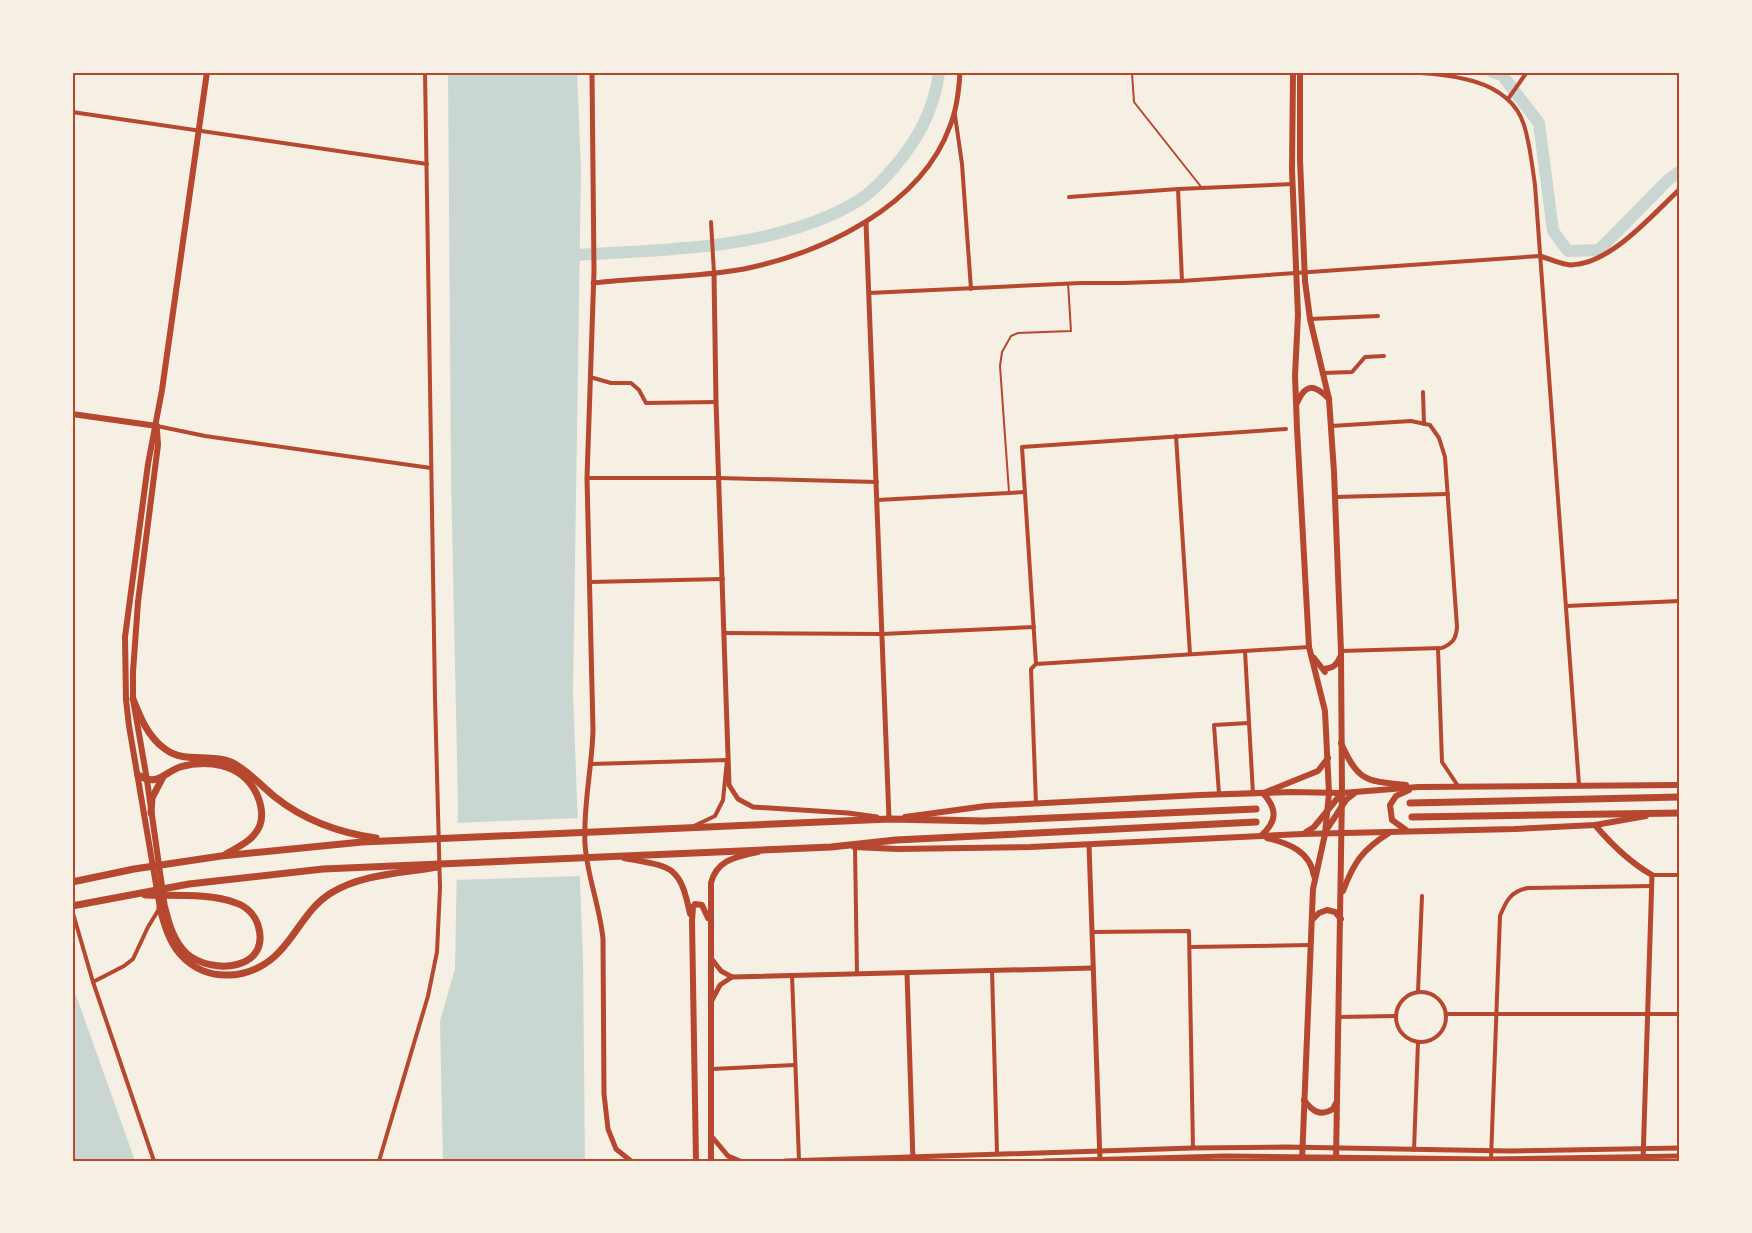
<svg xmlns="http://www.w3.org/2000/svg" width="1752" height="1233" font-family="'Fira Sans Condensed',sans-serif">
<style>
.water{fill:#c9d6d2}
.pier{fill:#f6efe4}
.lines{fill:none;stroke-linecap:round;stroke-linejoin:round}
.river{stroke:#c9d6d2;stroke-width:12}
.service{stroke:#b5482f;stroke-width:2}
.minor{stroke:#b5482f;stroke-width:4}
.tertiary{stroke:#b5482f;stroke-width:5}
.secondary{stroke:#b5482f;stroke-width:6}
.primary{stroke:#b5482f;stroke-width:6}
.trunk{stroke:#b5482f;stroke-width:7}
.neatline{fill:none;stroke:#b5482f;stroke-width:2}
</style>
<rect width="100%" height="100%" fill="#f6efe4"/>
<g class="water">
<polygon points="448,72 577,72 581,170 573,693 583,962 585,1161 443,1161 440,1021 455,969 458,806 451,475"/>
<polygon points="72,984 135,1161 72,1161"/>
</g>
<polygon class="pier" points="581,818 583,876 453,880 454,823"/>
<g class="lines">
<g class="river">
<polyline points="1492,72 1502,75 1539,123 1553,231 1568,251 1599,250 1668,180 1680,171"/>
<path d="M565,256C655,249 747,252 831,215C844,209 859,202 870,192C883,181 894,168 904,155C923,130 935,104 939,72"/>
</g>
<g class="service">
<polyline points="1132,73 1134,102 1202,188"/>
<polyline points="1009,492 1000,366 1002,352 1011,336 1018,333 1071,331 1068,283"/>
</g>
<g class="minor">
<path d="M1403,72C1445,74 1509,77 1524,125C1530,144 1532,165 1535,185L1579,785"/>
<polyline points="1508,99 1527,72"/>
<polyline points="72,112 427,164"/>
<polyline points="955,115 962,164 971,289"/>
<polyline points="1178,189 1182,281"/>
<polyline points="1069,197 1178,189 1293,184"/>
<polyline points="711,222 714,273"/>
<polyline points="869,293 1081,283 1123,283 1182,281 1540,256"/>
<polyline points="1310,319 1378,316"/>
<polyline points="1323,373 1352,372 1365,357 1384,356"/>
<polyline points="590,377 611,383 631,383 639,390 646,403 716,402"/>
<polyline points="1423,392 1424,424"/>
<polyline points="157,426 205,436 431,468"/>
<path d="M1331,426L1411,421L1430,425L1439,438L1445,457L1457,627C1456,639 1453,643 1442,648L1341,651"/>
<polyline points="1176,436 1190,654"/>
<polyline points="587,478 719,478 877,482"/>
<polyline points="1335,497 1448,494"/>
<polyline points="877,500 1025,492"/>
<polyline points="590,582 723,579"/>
<polyline points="1566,606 1680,601"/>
<polyline points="725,633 882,634 1034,627"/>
<polyline points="1438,648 1442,762 1458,786"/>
<polyline points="1245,651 1253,794"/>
<polyline points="1036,664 1022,447 1286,429"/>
<polyline points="591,764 727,760 723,800 715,816 694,826"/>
<polyline points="1219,794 1214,725 1249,723"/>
<polyline points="1036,804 1031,669 1036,664 1309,647"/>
<polyline points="855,847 857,974"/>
<polyline points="1652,875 1680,875"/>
<polyline points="72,910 93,982 154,1161"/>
<polyline points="1092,932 1189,931 1193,1148"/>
<polyline points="1190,947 1310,945"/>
<polyline points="992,970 997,1153"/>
<polyline points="792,975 799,1160"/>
<polyline points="93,982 124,966 133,959 148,927 159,909"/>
<polyline points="1418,992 1422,896"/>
<circle cx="1421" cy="1017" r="25"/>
<polyline points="1446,1014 1680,1014"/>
<polyline points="1339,1017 1396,1016"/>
<polyline points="712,1069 795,1065"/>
<polyline points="1414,1150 1418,1042"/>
<path d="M1491,1159L1500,916C1506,901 1511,891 1528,888L1652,886"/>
<polyline points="379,1161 428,996 437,952 440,888 435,698 425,72"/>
</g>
<g class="tertiary">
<path d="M592,72L594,271L587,478L593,730C592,769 583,804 585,844C587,876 600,907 603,939L604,1094L608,1129L616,1149L631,1161"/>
<polyline points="866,223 889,819"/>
<path d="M1540,256C1550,259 1562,265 1571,265C1611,264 1652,215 1680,189"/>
<polyline points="714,273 716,402 729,785 738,799 753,807 848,813 877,817"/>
<path d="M593,283C643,277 694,278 744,269C822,253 921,207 950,126C957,109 959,90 960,72"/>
<polyline points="1089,845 1100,1161"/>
<polyline points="711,958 721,971 732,977 1093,968"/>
<polyline points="907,973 913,1161"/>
<polyline points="711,1002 720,985 732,977"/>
<polyline points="713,1138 728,1156 740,1161"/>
<polyline points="785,1161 1193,1148 1286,1147 1510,1151 1680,1148"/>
<polyline points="1044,1161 1225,1156 1491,1159 1680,1156"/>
<polyline points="1643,1161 1652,875"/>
</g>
<g class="secondary">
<polyline points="1293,72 1292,170 1298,315 1295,376 1297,428 1309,647 1325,711 1329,793"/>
<polyline points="1300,72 1300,160 1305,281 1310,319 1329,399 1334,472 1341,651 1342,793"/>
<path d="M1297,403C1306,382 1315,385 1329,399"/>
<polyline points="72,414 157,426"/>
<polyline points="157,430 158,445 138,602 133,672 133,699 147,780 165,908"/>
<path d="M1314,658L1325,672L1324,669C1333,668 1337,665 1340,657"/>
<path d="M624,858C671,867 680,864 690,914"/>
<polyline points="160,908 129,726 126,700 125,637 148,464 162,390 207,72"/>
<polyline points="696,1161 692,921 693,907 695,904 702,905 708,918"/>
<path d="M711,1161V883C717,859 737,857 758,852"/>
</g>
<g class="primary">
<path d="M1341,743C1358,782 1366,781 1406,785"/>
<polyline points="1266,792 1318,771 1328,758"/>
<polyline points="905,817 986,806 1200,795 1291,792 1342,793 1418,787 1680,785"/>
<path d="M1595,825C1612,845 1629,862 1652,875"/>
<polyline points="1327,829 1346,800 1355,793"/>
<polyline points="1406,830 1392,820 1390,805 1396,796 1409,790"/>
<polyline points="1306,832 1314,827 1341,794"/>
<path d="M1261,836C1277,821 1278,810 1263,793"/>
<path d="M1267,838C1288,843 1310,851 1314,876"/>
<polyline points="854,847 897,849 1030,847 1302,834 1515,829 1595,825 1646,816"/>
<path d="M1343,891C1354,862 1362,850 1389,833"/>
<polyline points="1313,919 1319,913 1327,910 1335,912 1341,919"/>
<path d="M1304,1100C1312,1111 1320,1117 1333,1109L1336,1103"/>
<polyline points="1302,1161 1313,889 1325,834 1329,793"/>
<polyline points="1336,1161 1342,793"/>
</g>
<g class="trunk">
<path d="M133,699C140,717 148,737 165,749C185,764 209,753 231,762C248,770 260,785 275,797C304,820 340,833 376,838"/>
<path d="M138,775C158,787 163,773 180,767C207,759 239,764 254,789C260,799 264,813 260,825C254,840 240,846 226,854"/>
<polyline points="1410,803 1680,797"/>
<polyline points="151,813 152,798 163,777"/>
<polyline points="1412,817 1680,813"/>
<polyline points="72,882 134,869 221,856 362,842 890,819 984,821 1256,809"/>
<path d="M145,895C172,896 211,893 236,903C246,906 255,915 258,925C272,970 212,976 186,953C174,941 169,925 165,908"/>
<polyline points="72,906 189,884 323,869 831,847 896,840 1256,822"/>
<path d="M160,908C164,924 169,941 180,954C207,985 254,980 280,951C298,932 308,907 331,893C361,874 403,873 437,867"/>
</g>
</g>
<rect width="1752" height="1233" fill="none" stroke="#f6efe4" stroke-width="147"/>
<rect x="74" y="74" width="1604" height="1086" class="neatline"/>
</svg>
